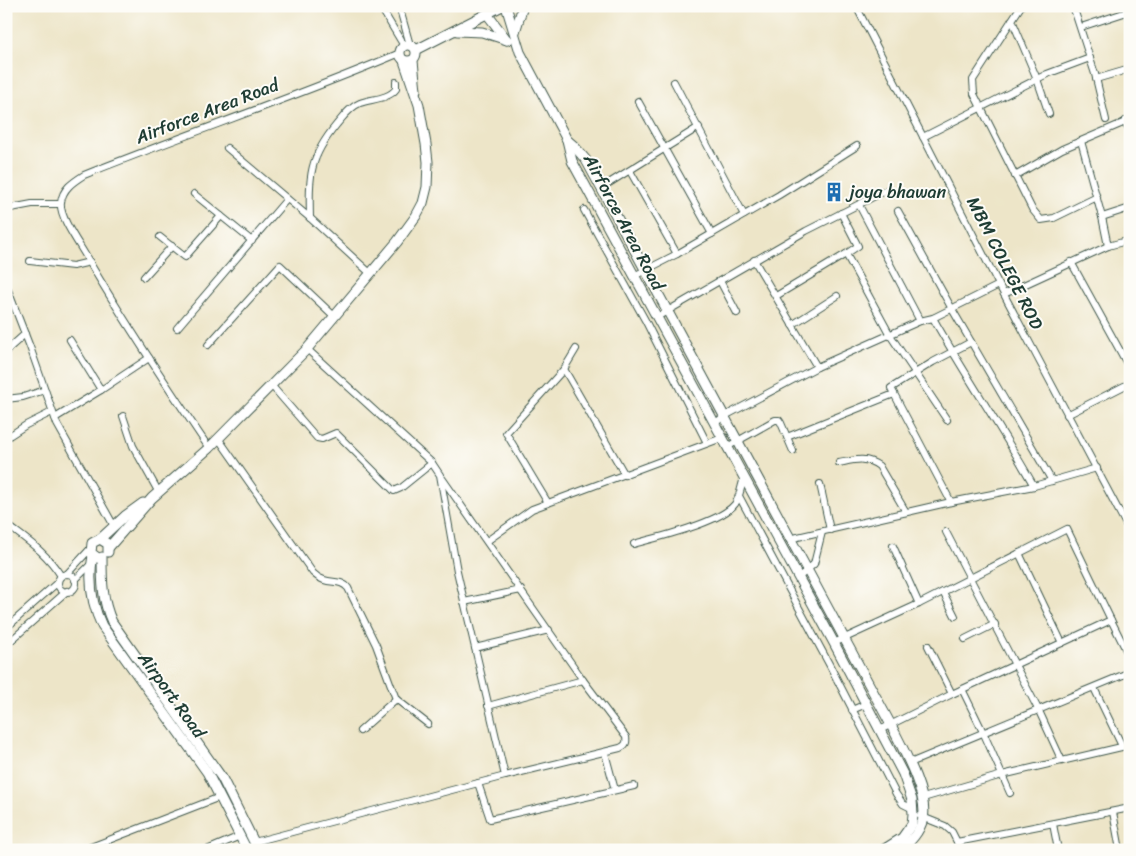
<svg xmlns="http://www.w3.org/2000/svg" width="1136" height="856" font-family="Sriracha,sans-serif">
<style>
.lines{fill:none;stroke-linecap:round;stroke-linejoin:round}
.street-casing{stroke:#3e564a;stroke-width:8}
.secondary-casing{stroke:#3e564a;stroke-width:11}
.street{stroke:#fff;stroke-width:6}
.secondary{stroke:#fff;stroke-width:9}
.labels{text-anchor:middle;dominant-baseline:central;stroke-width:4;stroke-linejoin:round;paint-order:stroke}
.street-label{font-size:18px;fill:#1f3d34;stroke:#fdfcf7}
.poi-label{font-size:18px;fill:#1f3d34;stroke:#fdfcf7;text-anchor:start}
</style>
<rect width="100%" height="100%" fill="#fdfcf7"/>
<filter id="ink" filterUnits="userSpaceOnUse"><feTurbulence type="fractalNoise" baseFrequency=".02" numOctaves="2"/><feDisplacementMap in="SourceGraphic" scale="10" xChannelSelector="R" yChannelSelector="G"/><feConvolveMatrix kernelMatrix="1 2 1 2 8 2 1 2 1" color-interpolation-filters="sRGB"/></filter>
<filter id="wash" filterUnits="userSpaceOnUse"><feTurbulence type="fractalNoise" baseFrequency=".0096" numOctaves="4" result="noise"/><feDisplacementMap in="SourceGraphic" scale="20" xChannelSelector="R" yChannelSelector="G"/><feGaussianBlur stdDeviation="1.12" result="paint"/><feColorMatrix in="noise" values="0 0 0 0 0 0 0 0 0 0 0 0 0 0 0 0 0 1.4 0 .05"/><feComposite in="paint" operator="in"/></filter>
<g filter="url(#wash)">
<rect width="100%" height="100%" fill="#ede5c8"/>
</g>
<g filter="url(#ink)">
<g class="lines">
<defs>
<g id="street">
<polyline points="380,6 404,46"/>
<polyline points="399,6 410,45"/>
<polyline points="856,6 999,285 1130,532"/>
<polyline points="1021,6 973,80 974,94 1032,209 1041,220 1054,218 1097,197"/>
<polyline points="1073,6 1095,74 1106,120"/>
<polyline points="1125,6 1130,19"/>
<polyline points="1012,20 1037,79 1049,114"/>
<polyline points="1081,27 1130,11"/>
<polyline points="1096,79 1130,69"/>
<polyline points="674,82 744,215"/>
<polyline points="638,101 712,234"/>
<polyline points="1125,121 1130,131"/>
<polyline points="923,137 1047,74 1090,58"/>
<polyline points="1081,141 1102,217 1108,246"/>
<polyline points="227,148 310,218 370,273"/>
<polyline points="630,171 677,254"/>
<polyline points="1015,176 1062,149 1130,120"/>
<polyline points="601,188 699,127"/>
<polyline points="194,194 252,241"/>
<polyline points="859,205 920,321"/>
<polyline points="6,209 32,204 60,204"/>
<polyline points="584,210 645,320 707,443"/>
<polyline points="898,211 952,309 1052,481"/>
<polyline points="841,213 858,246 846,254"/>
<polyline points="1102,217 1130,208"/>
<path d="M310,218C309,175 309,158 337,124C344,116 350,107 360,103C371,99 389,99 396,89V82"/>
<polyline points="160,237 185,257 221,216"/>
<polyline points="754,260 817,367"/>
<polyline points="30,261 73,266 90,262"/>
<polyline points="1071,262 1130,369"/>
<polyline points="634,276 677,254 779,195 857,146"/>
<polyline points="144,277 172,246"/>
<polyline points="720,281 737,313"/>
<polyline points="6,285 30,347 57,424 114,526"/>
<polyline points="1004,294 1108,246 1130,240"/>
<polyline points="776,296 846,254 890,335 947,420"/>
<polyline points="657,317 806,231 887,190"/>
<path d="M933,318C965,375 1002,429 1034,486"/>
<polyline points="792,325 837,296"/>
<polyline points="177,328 287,199"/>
<polyline points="70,340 101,390"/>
<polyline points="208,345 280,265 334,316"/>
<polyline points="6,351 25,334"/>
<polyline points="564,369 625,475"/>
<polyline points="271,385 317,438 322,439 336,433 394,491 401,488 432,463"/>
<polyline points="6,399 23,397 45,390"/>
<polyline points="1067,415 1130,383"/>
<polyline points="123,416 133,446 158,491"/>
<polyline points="55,418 101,390 149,358"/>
<polyline points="714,424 723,417 817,367 920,321 933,318 999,285"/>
<polyline points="787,437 894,394"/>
<polyline points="6,438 26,425 52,412"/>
<path d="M218,438L313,573C327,587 339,577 348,588L376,645L396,699L428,724"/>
<polyline points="727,447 775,420 779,420 781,423 793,451"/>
<path d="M209,448C167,386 125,323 87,258C80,245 59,217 61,203C62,189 73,182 84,175C189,133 296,97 400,53"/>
<path d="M839,463C854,460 866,456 879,466L906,512"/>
<path d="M442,478L583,680L626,737C627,743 626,745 620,748L505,776"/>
<polyline points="820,484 830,530"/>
<polyline points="739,496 829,664 896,794 903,804 913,809"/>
<polyline points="951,502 891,388 933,362 971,342"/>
<polyline points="548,503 506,433 564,369 576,349"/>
<path d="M6,524C28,541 46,552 61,576"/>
<polyline points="946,532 1039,711 1062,761"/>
<polyline points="789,539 951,502 1034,486 1097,468"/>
<polyline points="487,541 532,509 722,438"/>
<path d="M634,544C658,537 720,523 735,504C740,497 741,486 744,478"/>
<polyline points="893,546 919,604"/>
<polyline points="1019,553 1062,643"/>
<polyline points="67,574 90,549"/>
<circle cx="67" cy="583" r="9"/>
<polyline points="798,578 814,564 822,532"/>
<polyline points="75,580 91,564"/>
<polyline points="943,592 955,616"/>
<polyline points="464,602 521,590"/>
<polyline points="1111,620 1130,658"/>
<polyline points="6,628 58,582"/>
<polyline points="965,639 995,624"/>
<polyline points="834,643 919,604 1067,529 1111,620 952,694 880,730"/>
<polyline points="6,645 67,591"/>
<polyline points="928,646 952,694"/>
<polyline points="475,648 549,630"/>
<polyline points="1094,688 1122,746"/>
<polyline points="962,689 984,734 1010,793"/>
<polyline points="488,706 583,680"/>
<polyline points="852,710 866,704"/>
<polyline points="360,731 396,699"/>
<polyline points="605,753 615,790"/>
<polyline points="910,763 1130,672"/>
<polyline points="478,783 490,819 634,786"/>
<polyline points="923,798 1002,775 1130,745"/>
<polyline points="1113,812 1120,850"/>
<polyline points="920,816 945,826 952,832 961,850"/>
<polyline points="1053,824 1058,850"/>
<polyline points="254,842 505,776 457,571 440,475 432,463 307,349"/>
<polyline points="957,842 1130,808"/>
<polyline points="83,850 220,797"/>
<polyline points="207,850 240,836"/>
</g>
<g id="secondary">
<polyline points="506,6 520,52 567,140 572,161 834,643 903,774 912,800 913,814 912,824 902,838 883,850"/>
<polyline points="487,14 507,40"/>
<polyline points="457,31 482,32 507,40"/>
<polyline points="515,32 523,6"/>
<circle cx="408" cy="53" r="8"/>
<polyline points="416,50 502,6"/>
<polyline points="413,61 416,90"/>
<path d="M567,140L574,146L586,160L891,725C902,747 929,795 923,819C919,833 911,841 900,850"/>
<polyline points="100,539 108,544 108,552"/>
<polyline points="109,547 152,498 209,448 307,349 397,242 416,216 423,203 427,187 428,162 426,144 419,105 404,61"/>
<path d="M93,555C88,581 91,603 102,626L207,772L247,850"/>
<path d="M102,557C102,581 102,600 112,622L222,778L258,850"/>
<polyline points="98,558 91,553 92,543 100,539 125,516 143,503"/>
</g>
</defs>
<use href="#street" class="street-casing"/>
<use href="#secondary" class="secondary-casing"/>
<use href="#street" class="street"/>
<use href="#secondary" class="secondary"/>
</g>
</g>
<defs>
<symbol id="building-bare" viewBox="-9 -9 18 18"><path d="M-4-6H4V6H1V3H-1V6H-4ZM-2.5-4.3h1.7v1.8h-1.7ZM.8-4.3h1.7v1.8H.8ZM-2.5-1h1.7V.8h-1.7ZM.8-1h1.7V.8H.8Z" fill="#1f6fb2" stroke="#fdfcf7" stroke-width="2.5" paint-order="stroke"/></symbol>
</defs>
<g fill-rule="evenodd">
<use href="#building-bare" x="820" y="178" width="28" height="28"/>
</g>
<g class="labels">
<g class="street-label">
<text transform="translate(207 111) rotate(-21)">Airforce Area Road</text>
<text transform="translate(624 222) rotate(62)">Airforce Area Road</text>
<text transform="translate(1005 263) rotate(63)">MBM COLEGE ROD</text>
<text transform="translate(172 695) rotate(54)">Airport Road</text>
</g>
<g class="poi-label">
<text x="849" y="192">joya bhawan</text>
</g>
</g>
<rect width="1136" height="856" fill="none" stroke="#fdfcf7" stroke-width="25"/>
</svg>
